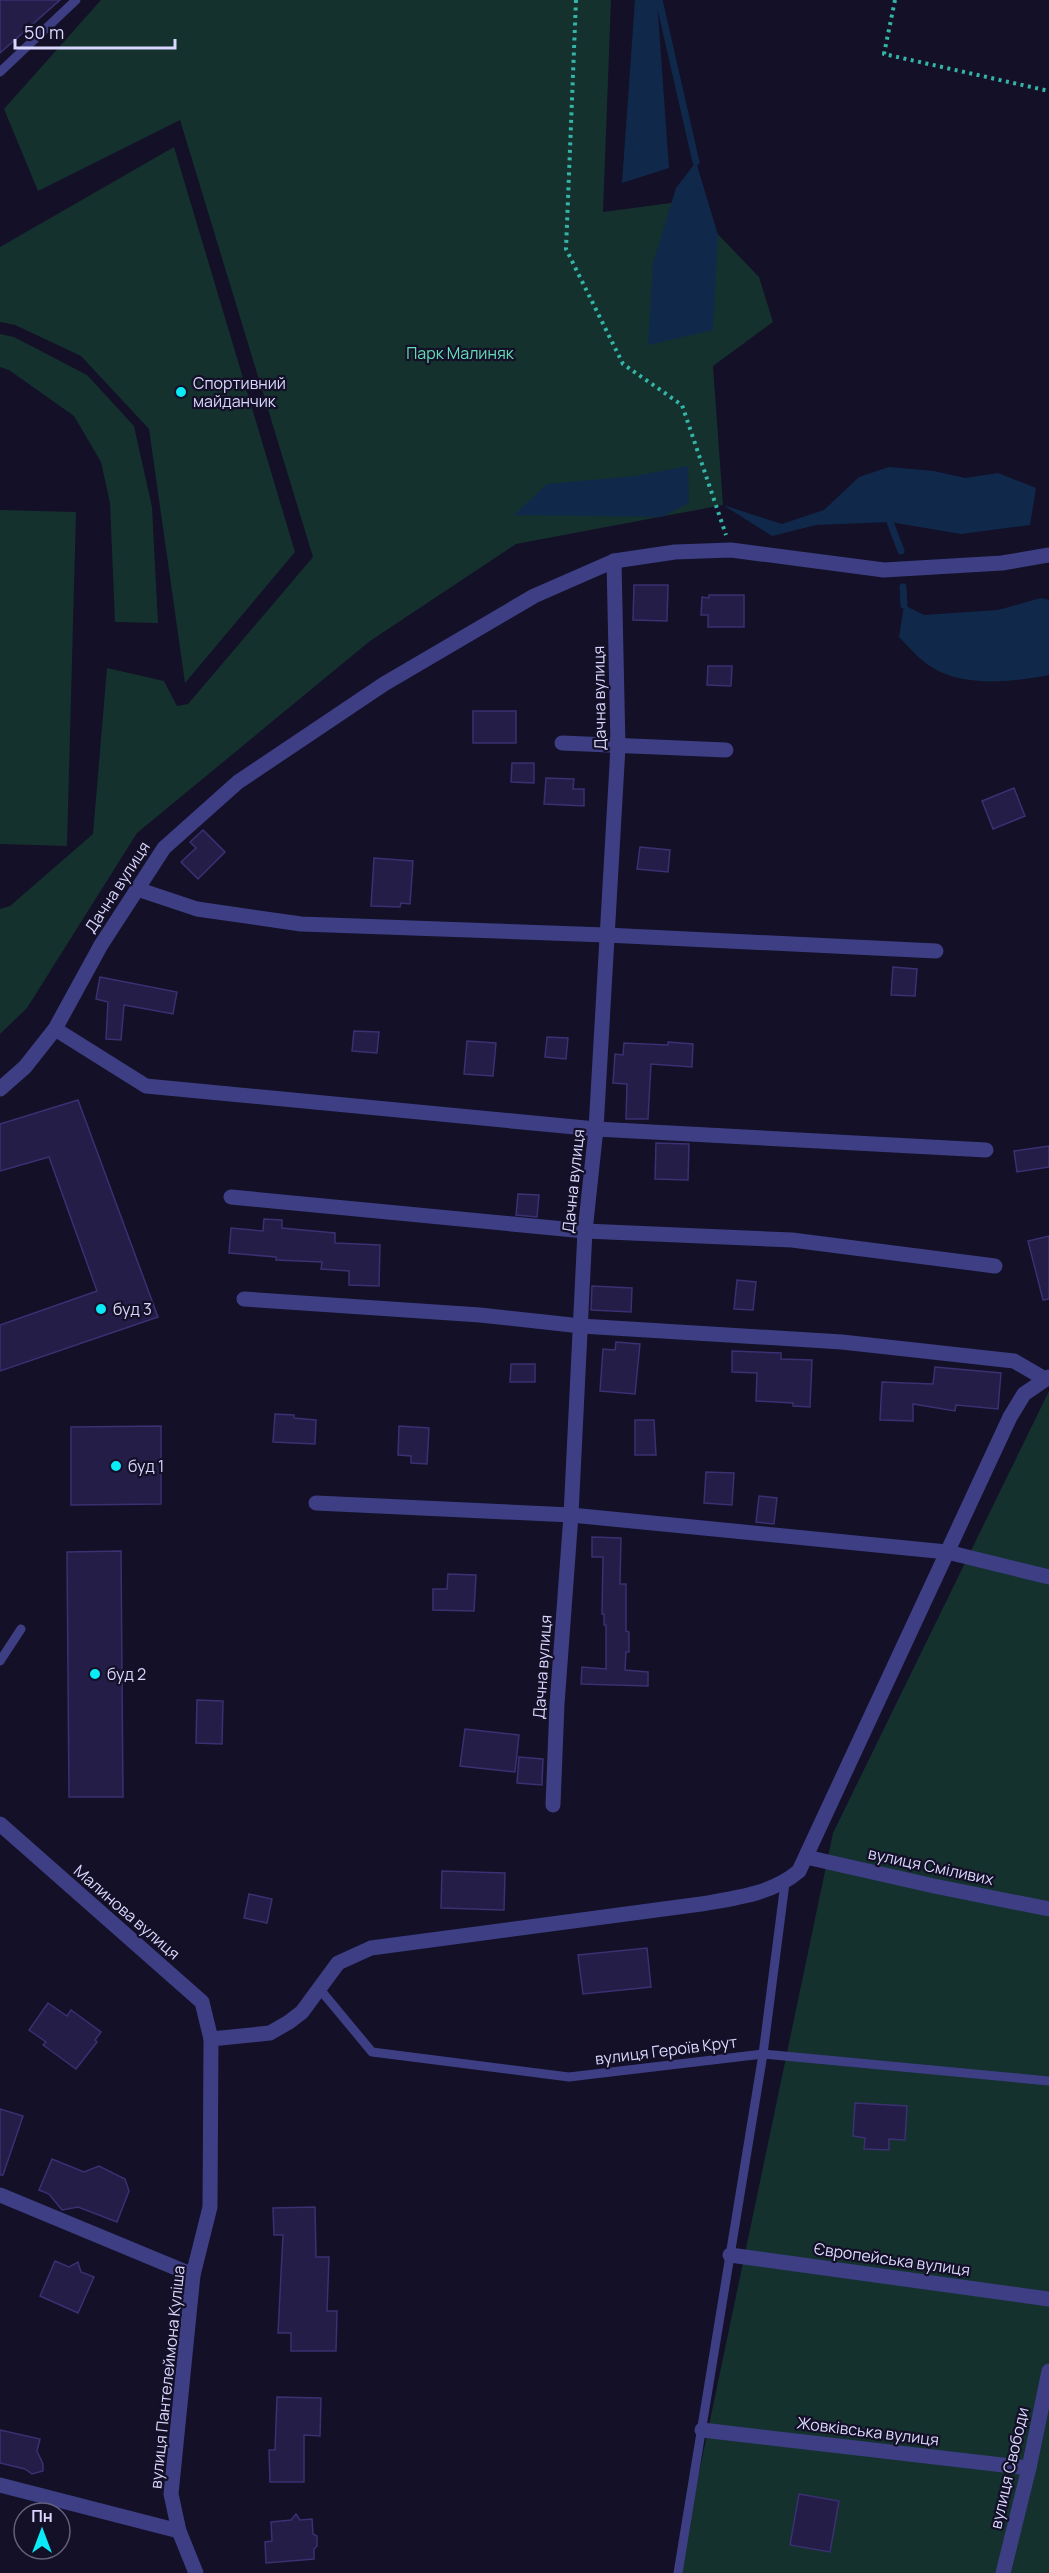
<svg xmlns="http://www.w3.org/2000/svg" width="1049" height="2573" font-family="Manrope,sans-serif">
<style>
.green{fill:#14312e}
.water{fill:#10294b}
.lines{fill:none;stroke-linecap:round;stroke-linejoin:round}
.stream{stroke:#10294b;stroke-width:7}
.building{fill:#241d47;stroke:#3a3072;stroke-width:1.5}
.path{stroke:#34b5a8;stroke-width:4;stroke-dasharray:3 4.5;stroke-linecap:butt}
.service{stroke:#3d3e84;stroke-width:9}
.minor{stroke:#3d3e84;stroke-width:15}
.poi-dot{fill:#0aeaf7;stroke:#131027;stroke-width:2}
.labels{text-anchor:middle;dominant-baseline:central;stroke-width:4.5;stroke-linejoin:round;paint-order:stroke}
.park-label{font-size:16px;fill:#65dcb9;stroke:#131027}
.poi-label{font-size:16px;fill:#dad7fe;stroke:#131027;text-anchor:start}
.street-label{font-size:16px;fill:#dad7fe;stroke:#131027}
</style>
<rect width="100%" height="100%" fill="#131027"/>
<g class="green">
<polygon points="101,0 611,0 603,212 686,201 759,277 773,322 713,366 723,505 516,544 370,641 137,833 27,1008 0,1034 0,909 10,906 93,834 107,668 164,681 177,706 188,704 313,557 180,120 38,191 4,109"/>
<polygon points="174,147 295,552 185,683 149,429 81,356 15,325 0,322 0,247"/>
<polygon points="0,334 14,337 87,375 134,426 152,507 158,623 115,622 110,503 101,462 74,416 9,370 0,367"/>
<polygon points="0,510 76,512 67,846 0,844"/>
<polygon points="1049,1391 1049,2573 678,2573 833,1833"/>
</g>
<g class="water">
<polygon points="635,0 657,0 669,168 622,183"/>
<polygon points="696,162 718,235 713,330 648,345 653,263 676,188"/>
<polygon points="688,466 689,503 661,517 514,515 547,484 636,476"/>
<polygon points="889,467 934,471 965,478 998,473 1036,488 1030,525 961,534 890,522 816,525 772,536 723,505 782,524 824,510 859,477"/>
<path d="M1041,598L1049,600V675C1013,682 962,688 930,666C919,659 909,647 899,637L904,605L924,615L998,610Z"/>
</g>
<g class="lines">
<g class="stream">
<polyline points="659,0 696,162"/>
<polyline points="890,522 901,551"/>
<polyline points="903,587 904,605"/>
</g>
</g>
<g class="building">
<polygon points="0,0 60,0 0,53"/>
<polygon points="634,585 668,585 667,621 633,620"/>
<polygon points="709,595 744,595 744,627 708,627 708,615 701,615 702,597 709,598"/>
<polygon points="708,666 732,666 731,686 707,685"/>
<rect x="473" y="711" width="43" height="32"/>
<polygon points="512,763 534,763 534,783 511,782"/>
<polygon points="546,778 574,779 573,789 584,789 584,806 544,804"/>
<polygon points="1014,788 1025,816 993,829 982,801"/>
<polygon points="203,830 225,852 198,879 181,862 196,848 190,842"/>
<polygon points="640,847 670,850 668,872 637,869"/>
<polygon points="374,858 413,861 410,904 401,903 400,907 371,906"/>
<polygon points="893,967 917,969 915,996 891,995"/>
<polygon points="100,977 177,992 173,1014 124,1005 121,1040 106,1039 108,1002 96,999"/>
<polygon points="354,1031 379,1032 377,1053 352,1051"/>
<polygon points="547,1037 568,1038 566,1059 545,1057"/>
<polygon points="467,1041 496,1043 493,1076 464,1074"/>
<polygon points="668,1042 693,1044 692,1067 651,1064 648,1119 626,1119 627,1084 613,1083 615,1054 623,1055 624,1043 668,1045"/>
<polygon points="78,1100 158,1317 0,1371 0,1325 97,1291 49,1157 0,1171 0,1124"/>
<polygon points="656,1143 689,1144 688,1180 655,1179"/>
<polygon points="1049,1146 1049,1167 1017,1172 1014,1151"/>
<polygon points="518,1194 539,1195 537,1217 516,1215"/>
<polygon points="264,1219 282,1220 282,1228 335,1233 335,1243 380,1245 379,1286 349,1285 349,1271 321,1269 322,1262 276,1260 276,1257 229,1253 231,1228 263,1231"/>
<polygon points="1049,1236 1049,1299 1043,1300 1028,1241"/>
<polygon points="737,1280 756,1282 753,1310 734,1309"/>
<polygon points="592,1286 632,1288 631,1312 591,1310"/>
<polygon points="616,1342 640,1344 635,1394 600,1391 603,1349 615,1350"/>
<polygon points="732,1351 781,1353 781,1359 812,1360 810,1407 793,1406 793,1403 756,1401 757,1373 732,1372"/>
<polygon points="511,1364 535,1364 535,1382 510,1382"/>
<polygon points="935,1367 1001,1373 998,1409 956,1405 955,1411 913,1404 913,1421 880,1420 882,1382 933,1384"/>
<polygon points="275,1414 294,1415 294,1418 316,1420 315,1444 273,1442"/>
<polygon points="635,1420 654,1420 656,1455 635,1455"/>
<polygon points="161,1426 161,1504 71,1505 71,1427"/>
<polygon points="399,1426 429,1428 427,1464 411,1463 411,1456 398,1455"/>
<polygon points="706,1472 734,1473 732,1505 704,1503"/>
<polygon points="759,1496 777,1498 774,1524 756,1522"/>
<polygon points="592,1537 621,1538 620,1584 626,1584 626,1631 629,1632 629,1652 626,1652 625,1670 648,1672 648,1686 581,1684 582,1667 606,1669 606,1625 604,1625 604,1614 602,1614 603,1557 592,1557"/>
<polygon points="121,1551 123,1797 69,1797 67,1552"/>
<polygon points="448,1574 476,1575 474,1611 433,1610 433,1589 447,1589"/>
<polygon points="197,1700 223,1701 222,1744 196,1743"/>
<polygon points="465,1729 519,1735 515,1772 460,1766"/>
<polygon points="519,1757 543,1759 542,1785 517,1783"/>
<polygon points="442,1871 505,1873 504,1910 441,1908"/>
<polygon points="249,1894 272,1899 267,1923 244,1918"/>
<polygon points="647,1948 651,1987 583,1994 578,1955"/>
<polygon points="48,2003 67,2016 71,2010 101,2032 95,2040 97,2042 76,2069 43,2045 46,2042 29,2030"/>
<polygon points="855,2103 907,2106 905,2140 889,2139 889,2150 864,2149 865,2138 853,2136"/>
<polygon points="0,2109 23,2116 3,2175 0,2175"/>
<polygon points="52,2159 84,2172 99,2166 125,2179 129,2191 117,2222 78,2207 62,2210 49,2194 39,2190"/>
<polygon points="315,2207 316,2257 329,2257 327,2311 337,2311 336,2351 291,2351 291,2333 278,2333 283,2235 274,2235 273,2208"/>
<polygon points="55,2261 69,2267 78,2262 81,2272 94,2277 78,2313 40,2296"/>
<polygon points="277,2397 321,2398 320,2436 304,2435 304,2482 270,2482 269,2450 275,2450"/>
<polygon points="0,2430 40,2439 37,2451 43,2464 43,2471 32,2474 25,2469 0,2463"/>
<polygon points="799,2494 839,2501 830,2552 790,2545"/>
<polygon points="296,2514 300,2520 312,2519 313,2534 317,2536 317,2546 314,2549 314,2559 266,2563 265,2542 272,2541 271,2522 291,2520"/>
</g>
<g class="lines">
<g class="path">
<polyline points="576,0 566,249 623,364 682,405 726,535"/>
<polyline points="895,0 884,54 1049,91"/>
</g>
<g class="service">
<polyline points="0,72 76,0"/>
<polyline points="0,1661 21,1629"/>
<polyline points="318,1987 372,2052 569,2077 763,2054 1049,2081"/>
<polyline points="678,2573 763,2054 785,1883"/>
</g>
<g class="minor">
<polyline points="562,743 726,750"/>
<polyline points="137,889 197,909 301,924 606,935 936,951"/>
<polyline points="55,1029 146,1086 596,1129 986,1150"/>
<polyline points="0,1089 25,1067 55,1029 101,945 164,848 238,782 384,684 534,596 614,561 675,552 731,550 884,570 1002,563 1049,555"/>
<polyline points="231,1197 585,1231 792,1240 995,1266"/>
<polyline points="244,1299 480,1315 581,1326 842,1342 1014,1361 1045,1379"/>
<polyline points="316,1503 571,1515 947,1552 1049,1577"/>
<polyline points="553,1805 557,1704 571,1515 585,1231 596,1129 618,747 614,561"/>
<polyline points="0,1824 202,2002 211,2039 210,2207 193,2275 171,2494 179,2531 196,2573"/>
<polyline points="806,1857 934,1886 1049,1909"/>
<path d="M211,2039L270,2033L289,2022L302,2012L338,1963L371,1948L701,1904C736,1898 772,1894 799,1871L1010,1417L1024,1394L1049,1377"/>
<polyline points="0,2195 193,2275"/>
<polyline points="730,2255 1049,2299"/>
<polyline points="702,2430 1029,2468"/>
<polyline points="0,2485 179,2531"/>
<polyline points="1003,2573 1029,2468 1049,2371"/>
</g>
</g>
<g class="poi-dot">
<circle cx="181" cy="392" r="6"/>
<circle cx="101" cy="1309" r="6"/>
<circle cx="116" cy="1466" r="6"/>
<circle cx="95" cy="1674" r="6"/>
</g>
<g class="labels">
<g class="park-label">
<text x="460" y="353">Парк Малиняк</text>
</g>
<g class="poi-label">
<text x="193" y="383">Спортивний<tspan x="193" dy="18">майданчик</tspan></text>
<text x="113" y="1309">буд 3</text>
<text x="128" y="1466">буд 1</text>
<text x="107" y="1674">буд 2</text>
</g>
<g class="street-label">
<text transform="translate(599 698) rotate(-91)">Дачна вулиця</text>
<text transform="translate(117 887) rotate(-57)">Дачна вулиця</text>
<text transform="translate(573 1181) rotate(-84)">Дачна вулиця</text>
<text transform="translate(542 1667) rotate(-86)">Дачна вулиця</text>
<text transform="translate(931 1866) rotate(12)">вулиця Сміливих</text>
<text transform="translate(127 1912) rotate(41)">Малинова вулиця</text>
<text transform="translate(666 2050) rotate(-7)">вулиця Героїв Крут</text>
<text transform="translate(892 2259) rotate(8)">Європейська вулиця</text>
<text transform="translate(167 2377) rotate(-84)">вулиця Пантелеймона Куліша</text>
<text transform="translate(868 2431) rotate(7)">Жовківська вулиця</text>
<text transform="translate(1009 2468) rotate(-77)">вулиця Свободи</text>
</g>
</g>
<g transform="translate(42 2531)"><circle r="28" fill="#131027" stroke="#63607d" stroke-width="1.5"/>
<path d="M0-4.5L10 22L0 15L-10 22Z" fill="#0aeaf7"/>
<text y="-9" font-size="16" font-weight="bold" text-anchor="middle" fill="#dad7fe">Пн</text>
</g>
<path d="M15 39v9h160v-9" fill="none" stroke="#dad7fe" stroke-width="3"/>
<text x="24" y="39" font-size="18" fill="#dad7fe" stroke="#131027" stroke-width="4.5" paint-order="stroke">50 m</text>
</svg>
